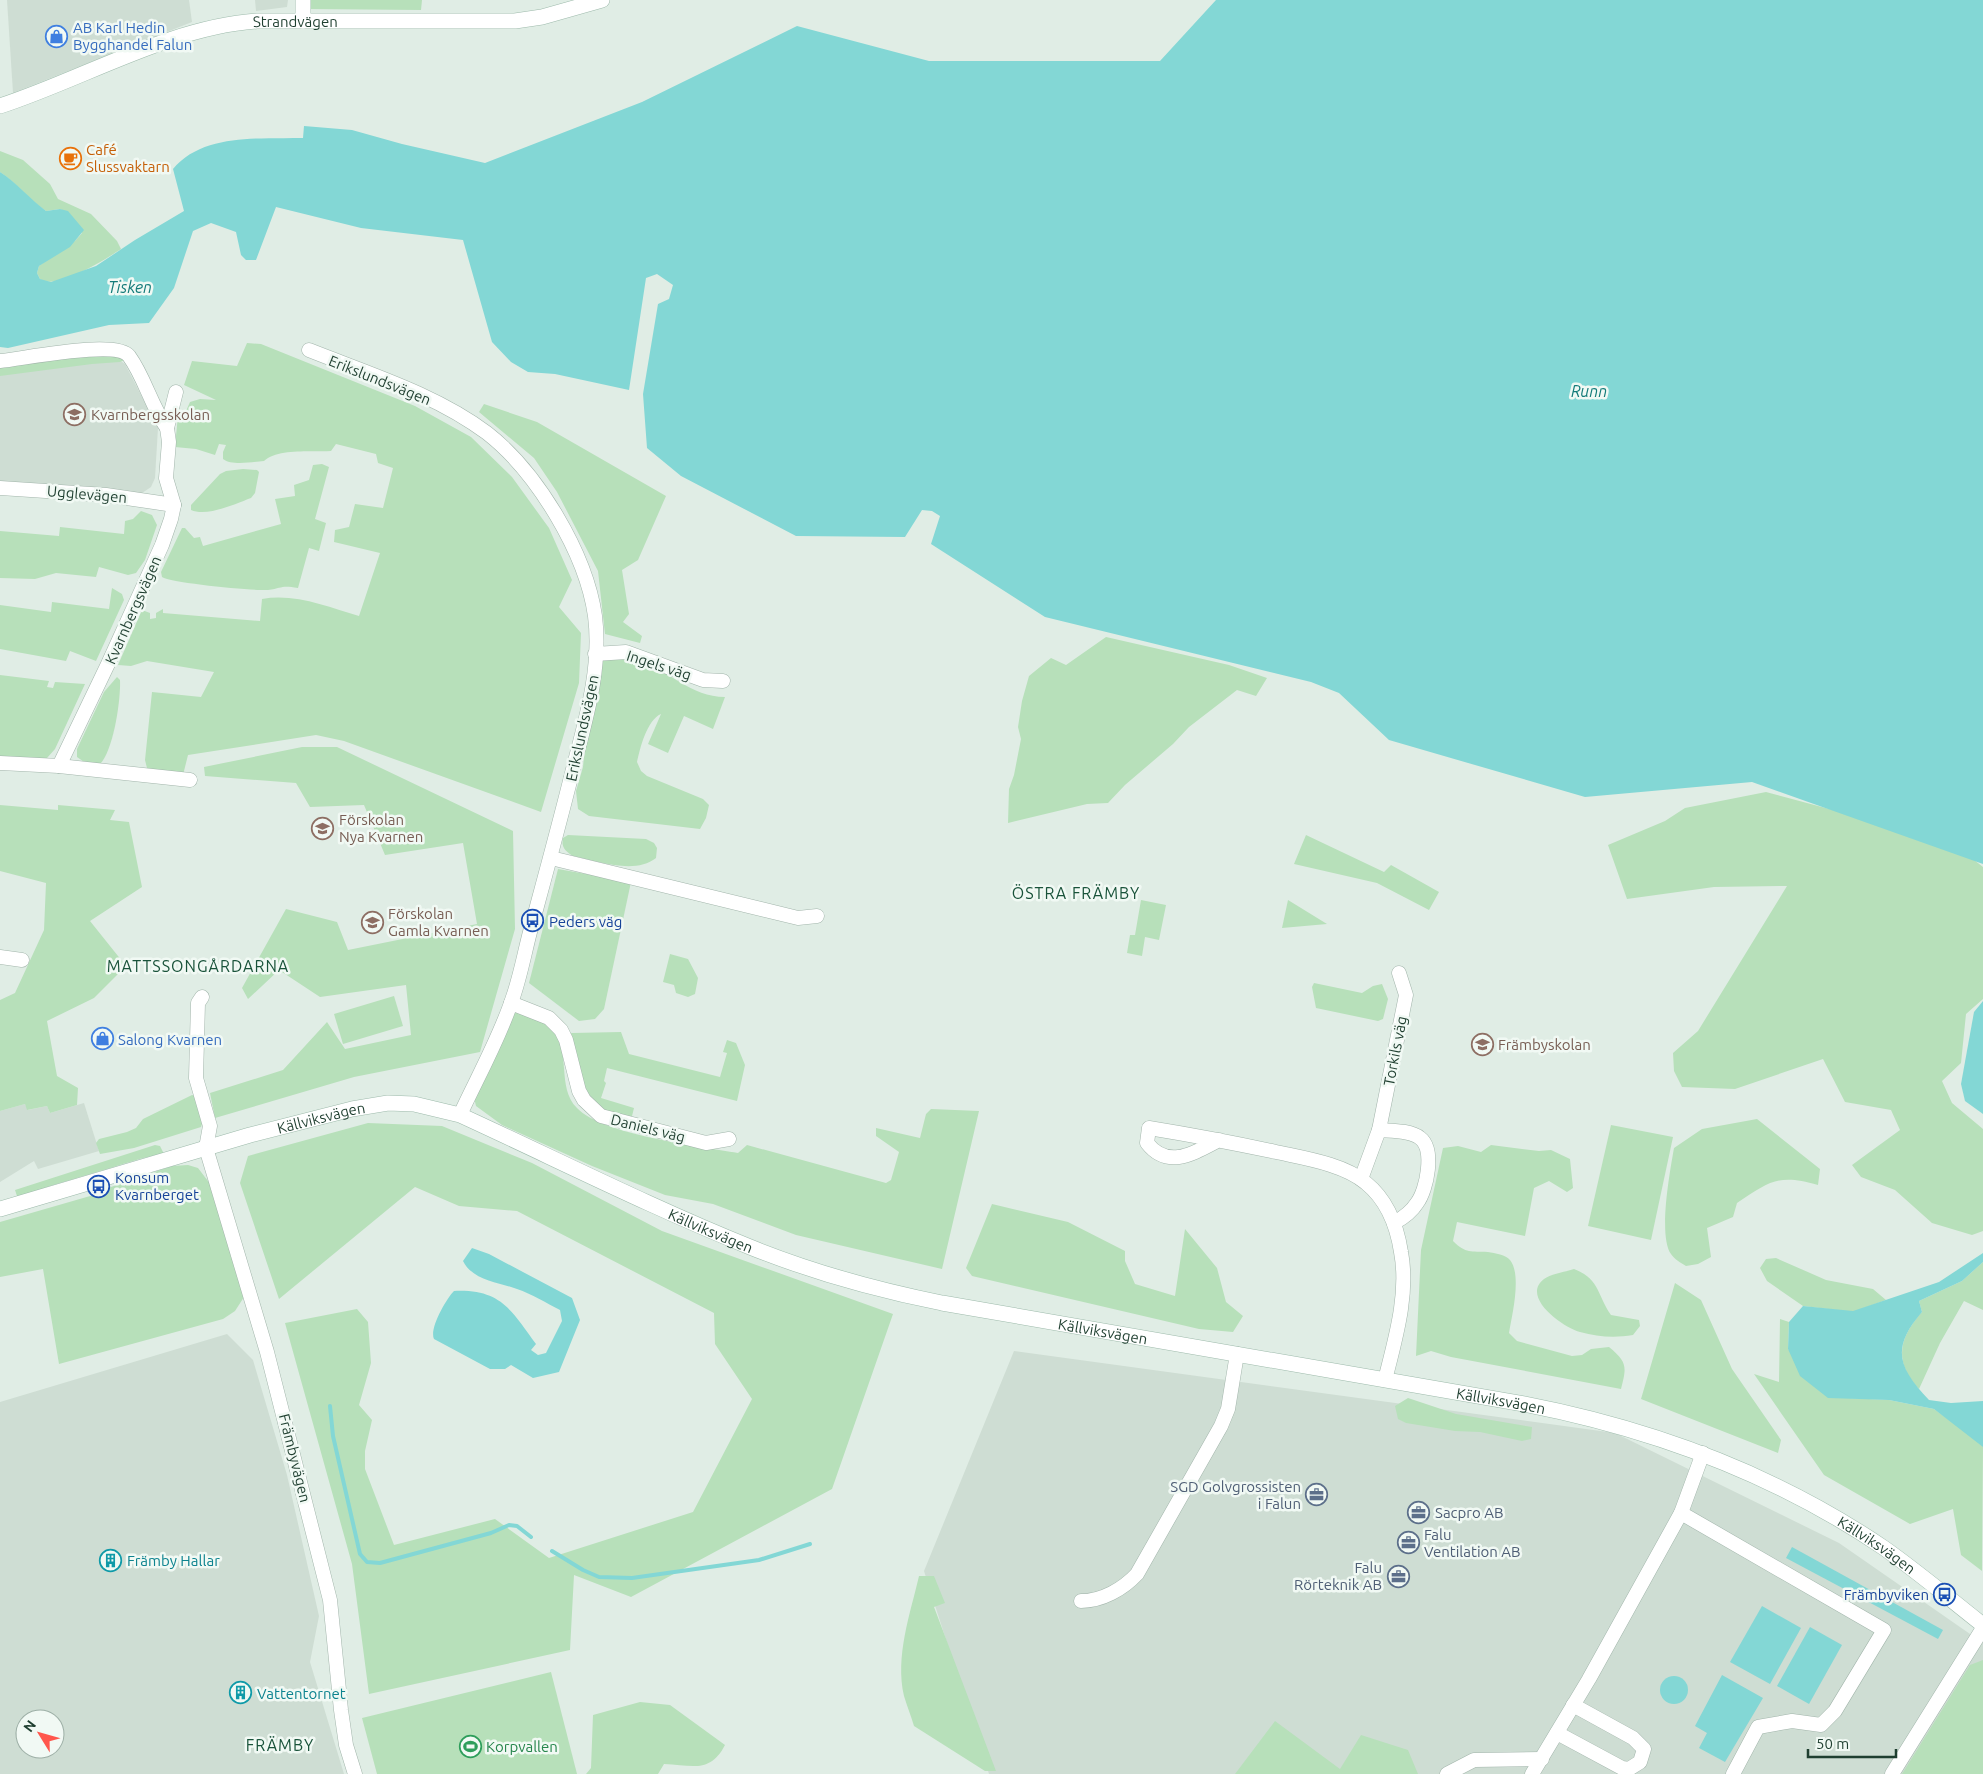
<svg xmlns="http://www.w3.org/2000/svg" width="1983" height="1774" font-family="Ubuntu,sans-serif">
<style>
.built{fill:#ceddd3;fill-rule:evenodd}
.green{fill:#b7e0ba}
.water{fill:#83d7d5}
.lines{fill:none;stroke-linecap:round;stroke-linejoin:round}
.stream{stroke:#83d7d5;stroke-width:4}
.street-casing{stroke:#a2b5ab;stroke-width:15}
.secondary-casing{stroke:#9dbaab;stroke-width:16}
.street{stroke:#fff;stroke-width:14}
.secondary{stroke:#fff;stroke-width:15}
.labels{text-anchor:middle;dominant-baseline:central;stroke-width:5;stroke-linejoin:round;paint-order:stroke}
.street-label{font-size:15px;fill:#1f3f30;stroke:#f1f9f4}
.shop-label{font-size:15px;fill:#366cbe;stroke:#f1f9f4;text-anchor:start}
.food-label{font-size:15px;fill:#c56008;stroke:#f1f9f4;text-anchor:start}
.education-label{font-size:15px;fill:#785e54;stroke:#f1f9f4;text-anchor:start}
.transit-label{font-size:15px;fill:#164399;stroke:#f1f9f4;text-anchor:start}
.service-label{font-size:15px;fill:#4e5e75;stroke:#f1f9f4;text-anchor:end}
.culture-label{font-size:15px;fill:#0d838f;stroke:#f1f9f4;text-anchor:start}
.leisure-label{font-size:15px;fill:#27864d;stroke:#f1f9f4;text-anchor:start}
.water-label{font-size:16px;font-style:italic;fill:#137b79;stroke:#f1f9f4}
.neighbourhood-label{font-size:16px;letter-spacing:1px;fill:#19533a;stroke:#f1f9f4}
</style>
<rect width="100%" height="100%" fill="#e0ede5"/>
<g class="built">
<polygon points="7,0 189,0 192,22 13,93"/>
<polygon points="255,0 288,0 287,7 256,11"/>
<polygon points="109,353 125,364 158,428 155,478 151,487 142,493 125,493 0,482 0,367"/>
<polygon points="84,1103 99,1151 38,1169 34,1161 0,1182 0,1111 25,1104 28,1110 47,1106 50,1113"/>
<path d="M227,1334L253,1360L287,1475L319,1616L310,1662L344,1774H0V1402ZM25,1719H55V1749H25Z"/>
<polygon points="1014,1351 1615,1433 1839,1543 1983,1643 1983,1774 989,1774 924,1571"/>
</g>
<g class="green">
<polygon points="306,0 422,0 421,10 305,9"/>
<path d="M0,151L23,160L50,184L58,199L91,214L117,241L121,249C106,259 56,291 40,279L37,273L39,266C54,254 70,249 82,233L70,214L60,209L46,211C29,200 17,183 0,172Z"/>
<path d="M247,343L261,344L415,406L471,437L512,477L549,528L572,580L559,607L581,633L579,683L541,812L344,741L316,735L188,755L183,775L147,768L145,760L152,692L201,697L214,672L147,661L131,666L118,665L142,610L150,613V619L156,618V613L163,609V613L260,621L262,599C295,593 328,607 359,616L380,553L334,542L335,530L349,527L355,504L383,508L393,468L378,463L376,454L336,444L331,451C312,452 278,448 264,461C252,462 232,466 223,459V452L226,445L219,444L215,455L196,449L175,447L178,415L187,420L186,411L190,402L200,399L216,400L184,385L192,361L237,366Z"/>
<polygon points="109,353 125,360 120,362 92,364 0,376 0,367"/>
<polygon points="484,404 537,422 666,496 638,560 622,570 629,614 623,622 642,636 640,643 605,634 598,571 557,492 534,458 479,412"/>
<path d="M322,464L329,467L315,519L326,523L319,551L309,548L298,588C281,585 283,588 268,590C254,591 171,583 162,577L161,572L182,528H185L194,538L200,537L203,546L281,524L275,499L295,496L294,485L309,480L313,465Z"/>
<path d="M243,469L257,470L259,472L255,493L251,498C235,504 207,517 191,510V505L220,474L226,471Z"/>
<polygon points="141,511 152,515 157,525 145,560 136,573 128,575 99,567 96,577 56,573 35,579 0,578 0,531 59,536 60,527 124,534 125,521 133,519"/>
<polygon points="112,588 122,594 124,600 96,661 70,651 66,661 0,649 0,605 51,612 52,602 109,609"/>
<polygon points="1106,637 1229,665 1267,678 1256,696 1237,690 1189,727 1173,744 1125,785 1108,803 1087,804 1008,823 1009,789 1014,775 1021,739 1018,727 1022,701 1029,676 1051,658 1066,665"/>
<path d="M602,659C613,659 627,657 637,660C669,670 691,697 725,697L713,729L684,716L668,753L648,744L661,714C647,720 640,748 637,762L641,771L647,776L703,799L709,805L706,818L700,829L589,816L578,809L576,791L583,767L585,745Z"/>
<polygon points="0,675 49,681 47,687 53,688 55,682 85,684 55,749 47,758 0,759"/>
<path d="M117,677L120,680C121,700 113,753 99,765L87,764L77,757V749L104,692Z"/>
<polygon points="302,747 337,747 513,831 515,929 480,1052 354,1077 215,1118 210,1093 283,1070 327,1022 345,1049 411,1035 406,985 320,997 279,970 248,999 242,988 286,909 337,922 348,950 477,924 463,843 385,855 364,805 310,807 296,783 205,776 204,767"/>
<polygon points="1766,792 1919,833 1959,848 1983,867 1983,999 1966,1014 1961,1063 1942,1081 1952,1103 1983,1129 1983,1231 1972,1235 1932,1223 1895,1190 1861,1177 1852,1165 1900,1130 1891,1110 1845,1102 1823,1059 1735,1089 1682,1087 1674,1071 1673,1053 1698,1031 1787,886 1714,887 1627,899 1608,845 1665,821 1685,808"/>
<polygon points="0,805 58,810 58,805 115,810 110,820 129,822 142,887 90,921 126,966 94,998 47,1021 57,1076 78,1088 77,1105 50,1113 47,1106 27,1110 25,1104 0,1111 0,1000 15,993 44,930 46,883 0,871"/>
<path d="M568,835L646,839L654,843L657,848L656,858C635,875 597,861 573,856C565,851 561,847 563,838Z"/>
<polygon points="1306,835 1384,872 1391,865 1439,892 1429,910 1377,883 1294,864"/>
<polygon points="558,869 631,882 604,1009 595,1019 579,1021 529,983"/>
<polygon points="1141,900 1166,905 1159,940 1145,937 1142,956 1127,953 1130,935 1135,935"/>
<polygon points="1288,900 1327,924 1282,928"/>
<polygon points="670,954 688,959 698,978 695,994 688,997 676,993 674,985 663,982"/>
<polygon points="1314,983 1362,993 1373,986 1382,984 1388,999 1383,1019 1378,1021 1316,1008 1312,987"/>
<polygon points="394,996 403,1026 343,1044 334,1014"/>
<path d="M516,1009C528,1015 542,1020 552,1030C572,1051 556,1087 577,1108C603,1135 699,1146 738,1153L747,1145L886,1183L891,1180L899,1152L876,1136V1128L920,1138L926,1114L931,1109L979,1111L942,1269L796,1235L713,1204L665,1195L592,1166L502,1125L476,1106L473,1093Z"/>
<polygon points="621,1032 629,1054 720,1077 727,1053 723,1052 727,1040 736,1043 745,1065 737,1101 607,1068 604,1081 606,1083 601,1098 634,1108 631,1120 596,1108 581,1081 571,1033"/>
<polygon points="192,1095 196,1096 202,1124 201,1127 134,1148 100,1154 96,1143 99,1139 127,1132 136,1128 143,1119"/>
<path d="M1757,1119L1820,1169L1818,1185C1778,1173 1769,1182 1737,1203L1733,1217L1707,1228L1711,1257L1698,1264L1686,1266C1681,1263 1674,1259 1671,1254C1658,1236 1670,1171 1674,1148L1702,1129Z"/>
<polygon points="368,1123 442,1126 532,1163 662,1231 893,1314 832,1489 631,1597 574,1575 570,1650 369,1694 352,1564 285,1323 357,1309 368,1322 371,1363 359,1405 372,1420 365,1451 365,1469 394,1545 495,1519 549,1558 693,1512 752,1399 715,1344 714,1313 517,1211 459,1206 415,1187 279,1299 240,1183 248,1156"/>
<polygon points="1611,1125 1673,1137 1651,1240 1588,1226"/>
<path d="M155,1145L160,1146L164,1154C142,1157 121,1165 100,1171C72,1180 44,1186 18,1199L15,1190Z"/>
<path d="M1491,1145L1539,1151L1551,1150L1570,1159L1573,1188L1567,1192L1549,1181L1534,1188L1525,1236L1457,1222L1453,1241C1466,1254 1471,1251 1488,1252C1495,1253 1506,1255 1510,1260C1522,1275 1512,1315 1509,1333L1517,1341L1572,1356L1582,1355L1591,1349L1609,1347C1627,1362 1627,1366 1621,1389L1451,1357L1431,1351L1416,1356L1421,1250L1443,1148L1458,1146L1481,1152Z"/>
<polygon points="188,1165 198,1168 211,1185 244,1297 235,1311 223,1319 59,1364 43,1269 0,1277 0,1222 104,1192 108,1188 172,1166"/>
<polygon points="992,1204 1068,1222 1125,1251 1125,1261 1135,1284 1175,1296 1185,1229 1217,1268 1226,1302 1243,1316 1233,1332 1199,1329 972,1276 966,1268"/>
<polygon points="1776,1258 1826,1280 1873,1289 1886,1300 1853,1312 1803,1306 1767,1281 1760,1268 1766,1259"/>
<path d="M1983,1262V1310L1964,1301L1940,1343L1919,1389C1894,1362 1898,1339 1922,1312L1919,1301L1962,1281Z"/>
<path d="M1574,1269C1600,1279 1597,1295 1611,1315L1639,1320L1640,1326L1633,1335C1615,1338 1598,1337 1580,1332C1564,1328 1520,1297 1544,1279C1551,1274 1565,1272 1574,1269Z"/>
<polygon points="1675,1283 1701,1300 1732,1369 1781,1440 1778,1453 1641,1399"/>
<polygon points="1780,1319 1789,1322 1788,1349 1828,1397 1889,1400 1934,1409 1981,1443 1983,1447 1982,1571 1961,1555 1953,1509 1910,1524 1824,1475 1754,1374 1779,1382"/>
<polygon points="1408,1398 1456,1414 1532,1427 1531,1439 1522,1441 1480,1432 1455,1431 1406,1423 1398,1419 1395,1406"/>
<path d="M919,1576H934L945,1603L934,1607L996,1771H985L914,1726C911,1716 907,1706 904,1696C895,1656 910,1615 919,1576Z"/>
<polygon points="1983,1660 1983,1774 1902,1774 1970,1665"/>
<polygon points="551,1672 577,1774 377,1774 362,1718"/>
<path d="M640,1702L670,1705L725,1745C710,1774 692,1765 664,1764L658,1774H586L591,1768L593,1715Z"/>
<polygon points="1275,1721 1340,1769 1361,1735 1408,1750 1418,1774 1235,1774"/>
</g>
<g class="water">
<path d="M1216,0H1983V864L1752,782L1585,797L1389,740L1339,693L1311,682L1045,617L931,544L940,516L932,511L922,510L905,537L796,536L681,476L647,448L643,394L658,304L669,299L673,285L657,274L646,278L629,390L555,374L528,372L511,362L492,342L463,240L361,228L276,207L256,260H246L241,255L236,232L211,223L193,231L174,288L149,323L109,325L8,348L0,347V172C17,183 30,199 46,211L60,209L68,211L84,230L70,247L39,266L37,273L40,279L51,282L96,266L135,240L184,211L173,169C203,133 260,139 303,138L304,126L352,130L402,144L485,163L642,102L797,26L929,61H1160Z"/>
<polygon points="1983,1001 1983,1114 1965,1101 1961,1084 1974,1012"/>
<path d="M472,1248L489,1254L572,1298L580,1320L559,1372L533,1378L511,1365L505,1369H490L434,1339C429,1329 446,1299 454,1291C501,1289 511,1310 536,1344L531,1350L538,1355L546,1353L562,1321L560,1310C546,1303 532,1294 517,1289C499,1282 473,1281 463,1261Z"/>
<path d="M1983,1253V1262L1962,1281L1919,1301L1922,1312C1890,1349 1899,1368 1929,1400L1951,1403L1983,1401V1447L1934,1409L1889,1400L1828,1398L1800,1376L1788,1349L1789,1322L1803,1306L1853,1311L1939,1282Z"/>
<polygon points="1792,1547 1943,1630 1938,1639 1786,1558"/>
<polygon points="1762,1606 1801,1628 1770,1684 1730,1662"/>
<polygon points="1810,1627 1842,1645 1809,1704 1777,1686"/>
<polygon points="1722,1675 1763,1698 1725,1762 1699,1748 1707,1733 1695,1726"/>
<circle cx="1674" cy="1690" r="14"/>
</g>
<g class="lines">
<g class="stream">
<polyline points="330,1406 333,1436 360,1554 367,1562 380,1563 491,1533 509,1525 517,1526 531,1537"/>
<polyline points="552,1551 583,1570 599,1577 632,1578 759,1560 810,1544"/>
</g>
<defs>
<g id="street">
<path d="M309,350C369,374 435,394 487,433C537,472 586,553 595,616C602,671 584,725 571,777C558,829 544,880 530,932C524,955 520,978 512,1000C499,1039 477,1078 460,1115"/>
<path d="M0,361C23,359 116,339 129,356C145,378 151,406 167,428"/>
<polyline points="0,488 106,495 174,505"/>
<polyline points="595,654 626,652 703,680 723,681"/>
<polyline points="0,763 59,766 190,780"/>
<polyline points="59,766 108,664 162,545 171,519 174,505 166,478 169,442 167,428 176,392"/>
<polyline points="551,858 798,918 817,916"/>
<polyline points="0,957 22,960"/>
<polyline points="202,997 198,1003 196,1078 210,1126 206,1148 267,1352 330,1600 341,1710 346,1745 355,1774"/>
<polyline points="511,1003 549,1018 561,1030 566,1040 579,1091 584,1100 601,1116 706,1143 729,1139"/>
<path d="M1379,1130C1391,1131 1410,1130 1420,1138C1435,1149 1427,1190 1417,1203C1412,1211 1403,1218 1394,1223"/>
<path d="M1219,1140C1194,1153 1168,1170 1147,1143L1149,1128C1192,1135 1234,1143 1276,1152C1303,1158 1344,1164 1366,1183C1387,1200 1397,1226 1401,1252C1409,1294 1395,1340 1385,1380"/>
<polyline points="1361,1179 1379,1130 1406,995 1399,973"/>
<polyline points="1681,1513 1884,1630 1835,1711 1821,1725 1792,1721 1758,1727 1733,1774"/>
<path d="M1081,1601C1102,1601 1123,1589 1137,1574L1221,1426L1228,1409L1237,1354"/>
<polyline points="1557,1733 1622,1768 1629,1769 1640,1762 1644,1749 1633,1738 1573,1705"/>
<polyline points="1447,1774 1474,1760 1542,1759"/>
<polyline points="1532,1774 1589,1679 1681,1513 1703,1453"/>
<polyline points="1892,1774 1983,1628"/>
</g>
<g id="secondary">
<polyline points="303,21 303,0"/>
<path id="s1" d="M0,106C83,79 170,27 257,21H515L542,17L602,0"/>
<path id="s2" d="M0,1209L250,1135L352,1109L388,1103L414,1104L460,1115C556,1159 651,1207 750,1247C812,1272 877,1290 942,1303L1524,1404C1653,1429 1775,1474 1884,1548C1918,1572 1950,1599 1983,1625"/>
</g>
</defs>
<use href="#street" class="street-casing"/>
<use href="#secondary" class="secondary-casing"/>
<use href="#street" class="street"/>
<use href="#secondary" class="secondary"/>
</g>
<defs>
<symbol id="shop-ring" viewBox="-11 -11 22 22"><circle r="9.5" fill="#f1f9f4" stroke="#3f7fe0" stroke-width="1.5"/><path d="M-5-2.5h2.3a2.7 3.5 0 0 1 5.4 0H5L5.5 6h-11ZM-1.5-2.5h3a1.5 2.3 0 0 0-3 0Z" fill="#3f7fe0"/></symbol>
<symbol id="cafe-ring" viewBox="-11 -11 22 22"><circle r="9.5" fill="#f1f9f4" stroke="#e8710a" stroke-width="1.5"/><path d="M-5.5-4.5H6V0H3Q3 3.5 0 3.5H-2.5Q-5.5 3.5-5.5 0ZM3-3.2v2h1.7v-2ZM-6 4.5H4V6H-6Z" fill="#e8710a"/></symbol>
<symbol id="school-ring" viewBox="-11 -11 22 22"><circle r="9.5" fill="#f1f9f4" stroke="#8d6e63" stroke-width="1.5"/><path d="M0-5L7-2L0 1L-7-2ZM-4 1L0 2.5L4 1V4Q0 6-4 4Z" fill="#8d6e63"/></symbol>
<symbol id="bus-ring" viewBox="-11 -11 22 22"><circle r="9.5" fill="#f1f9f4" stroke="#1a4fb4" stroke-width="1.5"/><path d="M-5-6H5V4H4V6H2V4H-2V6H-4V4H-5ZM-3.5-4V0h7V-4ZM-3.5 1.2v1.5H-2V1.2ZM2 1.2v1.5H3.5V1.2Z" fill="#1a4fb4"/></symbol>
<symbol id="office-ring" viewBox="-11 -11 22 22"><circle r="9.5" fill="#f1f9f4" stroke="#5c6f8a" stroke-width="1.5"/><path d="M-6-3h4V-5.5h4V-3h4V5H-6ZM-1-4.5V-3h2v-1.5ZM-6 0V1H6V0Z" fill="#5c6f8a"/></symbol>
<symbol id="building-ring" viewBox="-11 -11 22 22"><circle r="9.5" fill="#f1f9f4" stroke="#0f9aa8" stroke-width="1.5"/><path d="M-4-6H4V6H1V3H-1V6H-4ZM-2.5-4.3h1.7v1.8h-1.7ZM.8-4.3h1.7v1.8H.8ZM-2.5-1h1.7V.8h-1.7ZM.8-1h1.7V.8H.8Z" fill="#0f9aa8"/></symbol>
<symbol id="stadium-ring" viewBox="-11 -11 22 22"><circle r="9.5" fill="#f1f9f4" stroke="#2e9e5b" stroke-width="1.5"/><path d="M0-5a6.5 5 0 1 0 0 10a6.5 5 0 1 0 0-10ZM-3.5-1.8h7v3.6h-7Z" fill="#2e9e5b"/></symbol>
</defs>
<g fill-rule="evenodd">
<use href="#shop-ring" x="44" y="24" width="25" height="25"/>
<use href="#cafe-ring" x="58" y="146" width="25" height="25"/>
<use href="#school-ring" x="62" y="402" width="25" height="25"/>
<use href="#school-ring" x="310" y="816" width="25" height="25"/>
<use href="#bus-ring" x="520" y="908" width="25" height="25"/>
<use href="#school-ring" x="360" y="910" width="25" height="25"/>
<use href="#shop-ring" x="90" y="1026" width="25" height="25"/>
<use href="#school-ring" x="1470" y="1032" width="25" height="25"/>
<use href="#bus-ring" x="86" y="1174" width="25" height="25"/>
<use href="#office-ring" x="1304" y="1482" width="25" height="25"/>
<use href="#office-ring" x="1406" y="1500" width="25" height="25"/>
<use href="#office-ring" x="1396" y="1530" width="25" height="25"/>
<use href="#building-ring" x="98" y="1548" width="25" height="25"/>
<use href="#office-ring" x="1386" y="1564" width="25" height="25"/>
<use href="#bus-ring" x="1932" y="1582" width="25" height="25"/>
<use href="#building-ring" x="228" y="1680" width="25" height="25"/>
<use href="#stadium-ring" x="458" y="1734" width="25" height="25"/>
</g>
<g class="labels">
<g class="street-label">
<text stroke="none"><textPath href="#s1" startOffset="310">Strandvägen</textPath></text>
<text transform="translate(380 380) rotate(22)">Erikslundsvägen</text>
<text transform="translate(87 494) rotate(5)">Ugglevägen</text>
<text transform="translate(133 610) rotate(-66)">Kvarnbergsvägen</text>
<text transform="translate(659 665) rotate(18)">Ingels väg</text>
<text transform="translate(582 728) rotate(-78)">Erikslundsvägen</text>
<text transform="translate(1395 1051) rotate(-79)">Torkils väg</text>
<text stroke="none"><textPath href="#s2" startOffset="334">Källviksvägen</textPath></text>
<text transform="translate(648 1128) rotate(14)">Daniels väg</text>
<text stroke="none"><textPath href="#s2" startOffset="752">Källviksvägen</textPath></text>
<text stroke="none"><textPath href="#s2" startOffset="1158">Källviksvägen</textPath></text>
<text stroke="none"><textPath href="#s2" startOffset="1562">Källviksvägen</textPath></text>
<text transform="translate(295 1458) rotate(76)">Främbyvägen</text>
<text stroke="none"><textPath href="#s2" startOffset="1968">Källviksvägen</textPath></text>
</g>
<g class="shop-label">
<text x="73" y="27">AB Karl Hedin<tspan x="73" dy="17">Bygghandel Falun</tspan></text>
<text x="118" y="1039">Salong Kvarnen</text>
</g>
<g class="food-label">
<text x="86" y="149">Café<tspan x="86" dy="17">Slussvaktarn</tspan></text>
</g>
<g class="education-label">
<text x="91" y="414">Kvarnbergsskolan</text>
<text x="339" y="819">Förskolan<tspan x="339" dy="17">Nya Kvarnen</tspan></text>
<text x="388" y="913">Förskolan<tspan x="388" dy="17">Gamla Kvarnen</tspan></text>
<text x="1498" y="1044">Främbyskolan</text>
</g>
<g class="transit-label">
<text x="549" y="921">Peders väg</text>
<text x="115" y="1177">Konsum<tspan x="115" dy="17">Kvarnberget</tspan></text>
<text x="1929" y="1594" text-anchor="end">Främbyviken</text>
</g>
<g class="service-label">
<text x="1301" y="1486">SGD Golvgrossisten<tspan x="1301" dy="17">i Falun</tspan></text>
<text x="1435" y="1512" text-anchor="start">Sacpro AB</text>
<text x="1424" y="1534" text-anchor="start">Falu<tspan x="1424" dy="17">Ventilation AB</tspan></text>
<text x="1382" y="1567">Falu<tspan x="1382" dy="17">Rörteknik AB</tspan></text>
</g>
<g class="culture-label">
<text x="127" y="1560">Främby Hallar</text>
<text x="257" y="1693">Vattentornet</text>
</g>
<g class="leisure-label">
<text x="486" y="1746">Korpvallen</text>
</g>
<g class="water-label">
<text x="130" y="287">Tisken</text>
<text x="1589" y="391">Runn</text>
</g>
<g class="neighbourhood-label">
<text x="1076" y="893">ÖSTRA FRÄMBY</text>
<text x="198" y="966">MATTSSONGÅRDARNA</text>
<text x="280" y="1745">FRÄMBY</text>
</g>
</g>
<g transform="translate(40 1734) rotate(307)"><circle r="24" fill="#f1f9f4" stroke="#9dafa6"/>
<path d="M0-4L9 19L0 12L-9 19Z" fill="#ff564c"/>
<text y="-8" font-size="14" font-weight="bold" text-anchor="middle" fill="#1f3f30">N</text>
</g>
<path d="M1808 1749v8h88v-8" fill="none" stroke="#1f3f30" stroke-width="2.5"/>
<text x="1816" y="1749" font-size="15" fill="#1f3f30" stroke="#f1f9f4" stroke-width="4" paint-order="stroke">50 m</text>
</svg>
